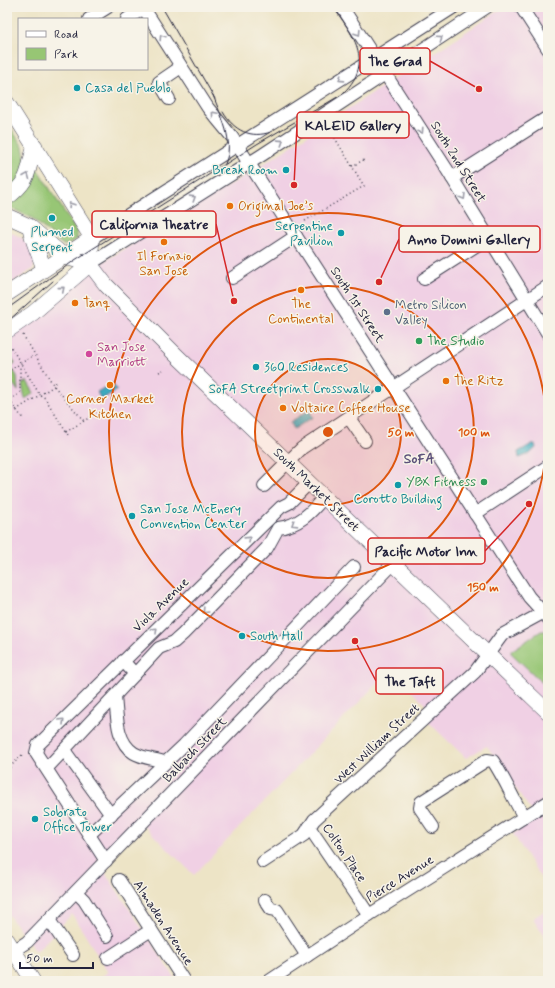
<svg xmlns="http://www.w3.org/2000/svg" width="555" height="988" font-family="Mynerve,sans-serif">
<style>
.built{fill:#f0d0e4}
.green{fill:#97c674;stroke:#5c7458}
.water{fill:#3ea9be;stroke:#30667c}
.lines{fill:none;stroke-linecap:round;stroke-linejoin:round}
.minor-casing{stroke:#403f50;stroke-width:14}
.major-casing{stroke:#403f50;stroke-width:16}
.path{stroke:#403f50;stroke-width:1.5;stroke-dasharray:1 3;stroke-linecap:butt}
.minor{stroke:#fff;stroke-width:12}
.major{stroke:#fff;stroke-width:15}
.tram{stroke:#22223b;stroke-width:1}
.oneway{stroke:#9c9ca7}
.ring{fill:none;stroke:#de560e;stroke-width:2}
.culture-dot{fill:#0f9aa8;stroke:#f7f3e8;stroke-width:1.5}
.food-dot{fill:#e8710a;stroke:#f7f3e8;stroke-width:1.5}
.service-dot{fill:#5c6f8a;stroke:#f7f3e8;stroke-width:1.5}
.leisure-dot{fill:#2e9e5b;stroke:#f7f3e8;stroke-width:1.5}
.hotel-dot{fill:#d1479c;stroke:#f7f3e8;stroke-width:1.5}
.labels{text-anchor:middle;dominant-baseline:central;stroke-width:3;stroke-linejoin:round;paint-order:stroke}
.culture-label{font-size:13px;fill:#0d838f;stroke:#f7f3e8;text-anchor:start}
.street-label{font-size:13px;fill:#22223b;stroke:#f7f3e8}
.food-label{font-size:13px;fill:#c56008;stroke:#f7f3e8;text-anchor:start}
.service-label{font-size:13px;fill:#4e5e75;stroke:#f7f3e8;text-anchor:start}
.leisure-label{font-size:13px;fill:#27864d;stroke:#f7f3e8;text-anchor:start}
.hotel-label{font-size:13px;fill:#b23c85;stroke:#f7f3e8;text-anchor:start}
.neighbourhood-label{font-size:14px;font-weight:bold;fill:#5c517b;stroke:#f7f3e8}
.centre{fill:#de560e;stroke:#f7f3e8;stroke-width:2}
.ring-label{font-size:12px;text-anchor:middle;font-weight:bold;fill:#de560e;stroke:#f7f3e8;stroke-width:3;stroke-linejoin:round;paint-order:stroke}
.leader{fill:none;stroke:#d62828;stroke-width:1.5}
.callout-dot{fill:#d62828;stroke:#f7f3e8;stroke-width:1.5}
.callout{fill:#f7f3e8;stroke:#d62828;stroke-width:1.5}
.callout-label{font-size:14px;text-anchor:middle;font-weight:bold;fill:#22223b}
</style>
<rect width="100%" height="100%" fill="#f7f3e8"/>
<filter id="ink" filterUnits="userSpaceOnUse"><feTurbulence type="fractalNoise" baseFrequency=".025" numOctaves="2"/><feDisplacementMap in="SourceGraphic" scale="8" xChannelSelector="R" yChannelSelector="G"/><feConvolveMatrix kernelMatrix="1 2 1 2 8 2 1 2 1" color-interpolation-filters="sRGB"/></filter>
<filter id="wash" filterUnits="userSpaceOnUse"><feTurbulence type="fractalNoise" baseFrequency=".012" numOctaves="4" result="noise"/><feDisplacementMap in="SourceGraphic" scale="16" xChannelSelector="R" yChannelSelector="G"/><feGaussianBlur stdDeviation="0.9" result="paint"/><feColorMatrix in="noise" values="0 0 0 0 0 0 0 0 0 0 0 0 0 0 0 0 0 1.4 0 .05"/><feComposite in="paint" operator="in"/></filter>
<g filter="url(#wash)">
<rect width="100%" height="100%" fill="#ede4c6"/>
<g class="built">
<polygon points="504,7 548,7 548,889 513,834 536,818 487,746 466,758 427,721 434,713 404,684 385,675 194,875 137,819 97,860 177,981 95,981 108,972 72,914 36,952 7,913 7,331 85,273 256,169"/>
<polygon points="7,230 22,238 32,249 36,260 33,269 7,286"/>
<polygon points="548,909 548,941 533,918"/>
</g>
<g class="green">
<polygon points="7,122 23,147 26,163 38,170 77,232 77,239 68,245 63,245 32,218 7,206"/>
<polygon points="9,353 15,363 7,369 7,354"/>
<polygon points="13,370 17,376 18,391 7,375"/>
<polygon points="27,381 34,393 25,399 22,384"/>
<polygon points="541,631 548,631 548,688 511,653 511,651"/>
</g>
<g class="water">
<polygon points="112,383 117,390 101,400 97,392"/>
<polygon points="309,410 313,417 294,429 290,422"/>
<polygon points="532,444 535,444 536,448 530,454 519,458 518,452"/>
</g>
</g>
<g filter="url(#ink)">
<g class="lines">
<defs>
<g id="minor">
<polyline points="143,7 208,108 232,137 529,597 548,618"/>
<polyline points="342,7 446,168 548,334"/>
<polyline points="521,7 548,49"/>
<polyline points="89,19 108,7"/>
<polyline points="127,19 144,8"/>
<polyline points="169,99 159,82 181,67"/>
<polyline points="452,178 548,117"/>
<polyline points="92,238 454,7"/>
<polyline points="90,264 262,155 487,7"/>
<polyline points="232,278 296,236"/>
<polyline points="424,279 488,238"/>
<polyline points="349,418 365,441"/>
<polyline points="264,486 302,448 548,286"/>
<polyline points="475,514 548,466"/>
<path d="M135,674L159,648L174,642L183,634L267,548L278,528C298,526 311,513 323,498"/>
<path d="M115,696C117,715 116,742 134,753C142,758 155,759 164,762"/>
<polyline points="64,750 111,815"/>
<polyline points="47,768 135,674 123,661"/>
<polyline points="309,827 369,915"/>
<path d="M433,827L420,808L421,802L487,760L493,761C505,779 513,799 524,817"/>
<polyline points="90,834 184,745 354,567"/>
<polyline points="106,861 36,753 38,745 281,507 289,503 308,484"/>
<polyline points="263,862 304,835 314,820 475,672 502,635 548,610"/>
<polyline points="119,880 184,981"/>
<polyline points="76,892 84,900 107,936"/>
<polyline points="265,900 271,909 277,910 307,956"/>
<polyline points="49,920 73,955"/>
<polyline points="7,955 27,942 393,564"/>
<polyline points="108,958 151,930"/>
<polyline points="269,981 369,915 548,802"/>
</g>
<g id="major">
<polyline points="7,103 92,238 90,264"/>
<path d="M7,198C32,179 26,172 35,146"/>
<polyline points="7,216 29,226 65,257 90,264 106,285 177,356 548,712"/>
<path d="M30,227C32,242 40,255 44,269"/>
<polyline points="7,294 92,238"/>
<polyline points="7,331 33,313 90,264"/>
<polyline points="7,940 33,981"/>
</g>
</defs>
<use href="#minor" class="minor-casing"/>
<use href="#major" class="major-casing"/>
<g class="path">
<polyline points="352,166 366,159"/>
<polyline points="305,221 364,186 327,125"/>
<polyline points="23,335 54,386 84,421"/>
<polyline points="9,344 40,395 45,398 68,435"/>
<polyline points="7,372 34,355"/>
<polyline points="159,372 163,370"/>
<polyline points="7,402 20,393 20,365"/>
<polyline points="12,404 24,420"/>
<polyline points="16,410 54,386 56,382"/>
<polyline points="66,432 97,413"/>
<polyline points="7,770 24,753"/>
</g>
<use href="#minor" class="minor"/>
<use href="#major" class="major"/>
<g class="tram">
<polyline points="162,7 215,99"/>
<path d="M213,95C221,117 235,141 225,164"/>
<path d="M223,112C234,131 251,139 271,132"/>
<path d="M7,309L75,260L257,144L341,95C375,64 355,37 333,7"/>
<polyline points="7,322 53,281"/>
</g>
</g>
<defs><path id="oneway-chevron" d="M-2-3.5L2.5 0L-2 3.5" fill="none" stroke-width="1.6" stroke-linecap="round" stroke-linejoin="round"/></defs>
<g class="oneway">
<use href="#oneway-chevron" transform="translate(358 33) rotate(58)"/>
<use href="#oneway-chevron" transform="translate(162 37) rotate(-123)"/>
<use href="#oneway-chevron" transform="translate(440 38) rotate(-34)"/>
<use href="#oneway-chevron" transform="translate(341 79) rotate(147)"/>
<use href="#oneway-chevron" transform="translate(214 114) rotate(-131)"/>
<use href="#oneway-chevron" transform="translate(421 131) rotate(57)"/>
<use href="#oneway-chevron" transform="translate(281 142) rotate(-33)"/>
<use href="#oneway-chevron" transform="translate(27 176) rotate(-68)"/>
<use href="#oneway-chevron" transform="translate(463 197) rotate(59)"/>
<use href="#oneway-chevron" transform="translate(193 198) rotate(-32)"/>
<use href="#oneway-chevron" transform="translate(71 205) rotate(-122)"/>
<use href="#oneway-chevron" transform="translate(62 289) rotate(-40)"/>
<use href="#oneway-chevron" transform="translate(294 524) rotate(148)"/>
<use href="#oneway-chevron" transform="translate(248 539) rotate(-44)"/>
<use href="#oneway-chevron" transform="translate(205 611) rotate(134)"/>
<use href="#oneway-chevron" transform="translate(155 630) rotate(-44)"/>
<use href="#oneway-chevron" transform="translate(62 721) rotate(-44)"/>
</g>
</g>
<circle cx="328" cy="432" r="73" fill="#de560e" fill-opacity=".12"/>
<g class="ring">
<circle cx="328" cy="432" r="73"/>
<circle cx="328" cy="432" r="146"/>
<circle cx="328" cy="432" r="219"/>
</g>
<g class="culture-dot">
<circle cx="77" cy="88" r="4"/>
<circle cx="286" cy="170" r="4"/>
<circle cx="52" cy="218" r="4"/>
<circle cx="341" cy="233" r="4"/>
<circle cx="256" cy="367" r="4"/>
<circle cx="378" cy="389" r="4"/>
<circle cx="398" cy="485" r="4"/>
<circle cx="132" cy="516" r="4"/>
<circle cx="242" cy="636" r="4"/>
<circle cx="35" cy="819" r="4"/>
</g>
<g class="food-dot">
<circle cx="230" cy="206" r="4"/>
<circle cx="164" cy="242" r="4"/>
<circle cx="301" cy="290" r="4"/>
<circle cx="75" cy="303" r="4"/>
<circle cx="446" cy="381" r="4"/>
<circle cx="110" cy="385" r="4"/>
<circle cx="283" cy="408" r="4"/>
</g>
<circle class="service-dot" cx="387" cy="312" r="4"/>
<g class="leisure-dot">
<circle cx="419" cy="341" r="4"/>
<circle cx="484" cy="482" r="4"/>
</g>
<circle class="hotel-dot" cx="89" cy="354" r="4"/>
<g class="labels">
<g class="culture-label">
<text x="85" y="88">Casa del Pueblo</text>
<text x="278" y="170" text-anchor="end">Break Room</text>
<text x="333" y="226" text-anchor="end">Serpentine<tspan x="333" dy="15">Pavilion</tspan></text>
<text x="52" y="232" text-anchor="middle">Plumed<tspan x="52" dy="15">Serpent</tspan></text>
<text x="264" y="367">360 Residences</text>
<text x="370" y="389" text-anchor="end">SoFA Streetprint Crosswalk</text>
<text x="398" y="499" text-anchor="middle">Corotto Building</text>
<text x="140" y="509">San Jose McEnery<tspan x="140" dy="15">Convention Center</tspan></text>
<text x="250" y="636">South Hall</text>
<text x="43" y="812">Sobrato<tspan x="43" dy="15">Office Tower</tspan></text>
</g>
<g class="street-label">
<text transform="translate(458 162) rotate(58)">South 2nd Street</text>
<text transform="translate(357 305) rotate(57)">South 1st Street</text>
<text transform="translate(316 490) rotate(44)">South Market Street</text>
<text transform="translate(161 605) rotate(-44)">Viola Avenue</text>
<text transform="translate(377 744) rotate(-43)">West William Street</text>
<text transform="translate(195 750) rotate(-46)">Balbach Street</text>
<text transform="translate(344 853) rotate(56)">Colton Place</text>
<text transform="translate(400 879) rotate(-32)">Pierce Avenue</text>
<text transform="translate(163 923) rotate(57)">Almaden Avenue</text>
</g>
<g class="food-label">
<text x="238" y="206">Original Joe’s</text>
<text x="164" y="256" text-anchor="middle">Il Fornaio<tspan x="164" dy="15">San Jose</tspan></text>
<text x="83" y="303">Tanq</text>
<text x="301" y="304" text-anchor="middle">The<tspan x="301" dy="15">Continental</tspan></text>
<text x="454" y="381">The Ritz</text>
<text x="110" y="399" text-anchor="middle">Corner Market<tspan x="110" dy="15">Kitchen</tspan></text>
<text x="291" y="408">Voltaire Coffee House</text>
</g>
<g class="service-label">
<text x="395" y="305">Metro Silicon<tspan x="395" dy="15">Valley</tspan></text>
</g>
<g class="leisure-label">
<text x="427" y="341">The Studio</text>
<text x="476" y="482" text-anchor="end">YBX Fitness</text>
</g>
<g class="hotel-label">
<text x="97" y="347">San Jose<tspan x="97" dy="15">Marriott</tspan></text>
</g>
<g class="neighbourhood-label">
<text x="419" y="459">SoFA</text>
</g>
</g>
<circle cx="328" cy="432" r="6" class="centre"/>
<g class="ring-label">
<text x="401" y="436">50 m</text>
<text x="474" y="436">100 m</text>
<text x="483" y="591">150 m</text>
</g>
<path class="leader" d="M479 89L430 61M294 185L297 125M234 301L216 224M379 282L399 239M529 504L485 551M355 641L376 681"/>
<g class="callout-dot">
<circle cx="479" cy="89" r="4"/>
<circle cx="294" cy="185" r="4"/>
<circle cx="234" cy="301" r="4"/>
<circle cx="379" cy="282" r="4"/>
<circle cx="529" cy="504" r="4"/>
<circle cx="355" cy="641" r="4"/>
</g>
<g class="callout">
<rect x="360" y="48" width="70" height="26" rx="4"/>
<rect x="297" y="112" width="112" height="26" rx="4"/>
<rect x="92" y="211" width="124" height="26" rx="4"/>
<rect x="399" y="226" width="141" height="26" rx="4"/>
<rect x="368" y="538" width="117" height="26" rx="4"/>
<rect x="376" y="668" width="67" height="26" rx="4"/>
</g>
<g class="callout-label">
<text x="395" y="66">The Grad</text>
<text x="353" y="130">KALEID Gallery</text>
<text x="154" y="229">California Theatre</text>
<text x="469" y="244">Anno Domini Gallery</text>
<text x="426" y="556">Pacific Motor Inn</text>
<text x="410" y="686">The Taft</text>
</g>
<rect width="555" height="988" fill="none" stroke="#f7f3e8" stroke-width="24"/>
<rect x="18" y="18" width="130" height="52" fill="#f7f3e8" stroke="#a29fa3"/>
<rect x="26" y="31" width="20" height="6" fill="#ffffff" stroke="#a29fa3"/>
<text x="54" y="38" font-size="12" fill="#22223b">Road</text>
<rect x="26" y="48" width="20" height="12" fill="#97c674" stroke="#a29fa3"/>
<text x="54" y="58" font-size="12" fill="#22223b">Park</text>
<path d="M20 962v6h73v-6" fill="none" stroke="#22223b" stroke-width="2"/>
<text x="26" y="962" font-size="12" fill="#22223b" stroke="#f7f3e8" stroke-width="3" paint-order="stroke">50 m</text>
</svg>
